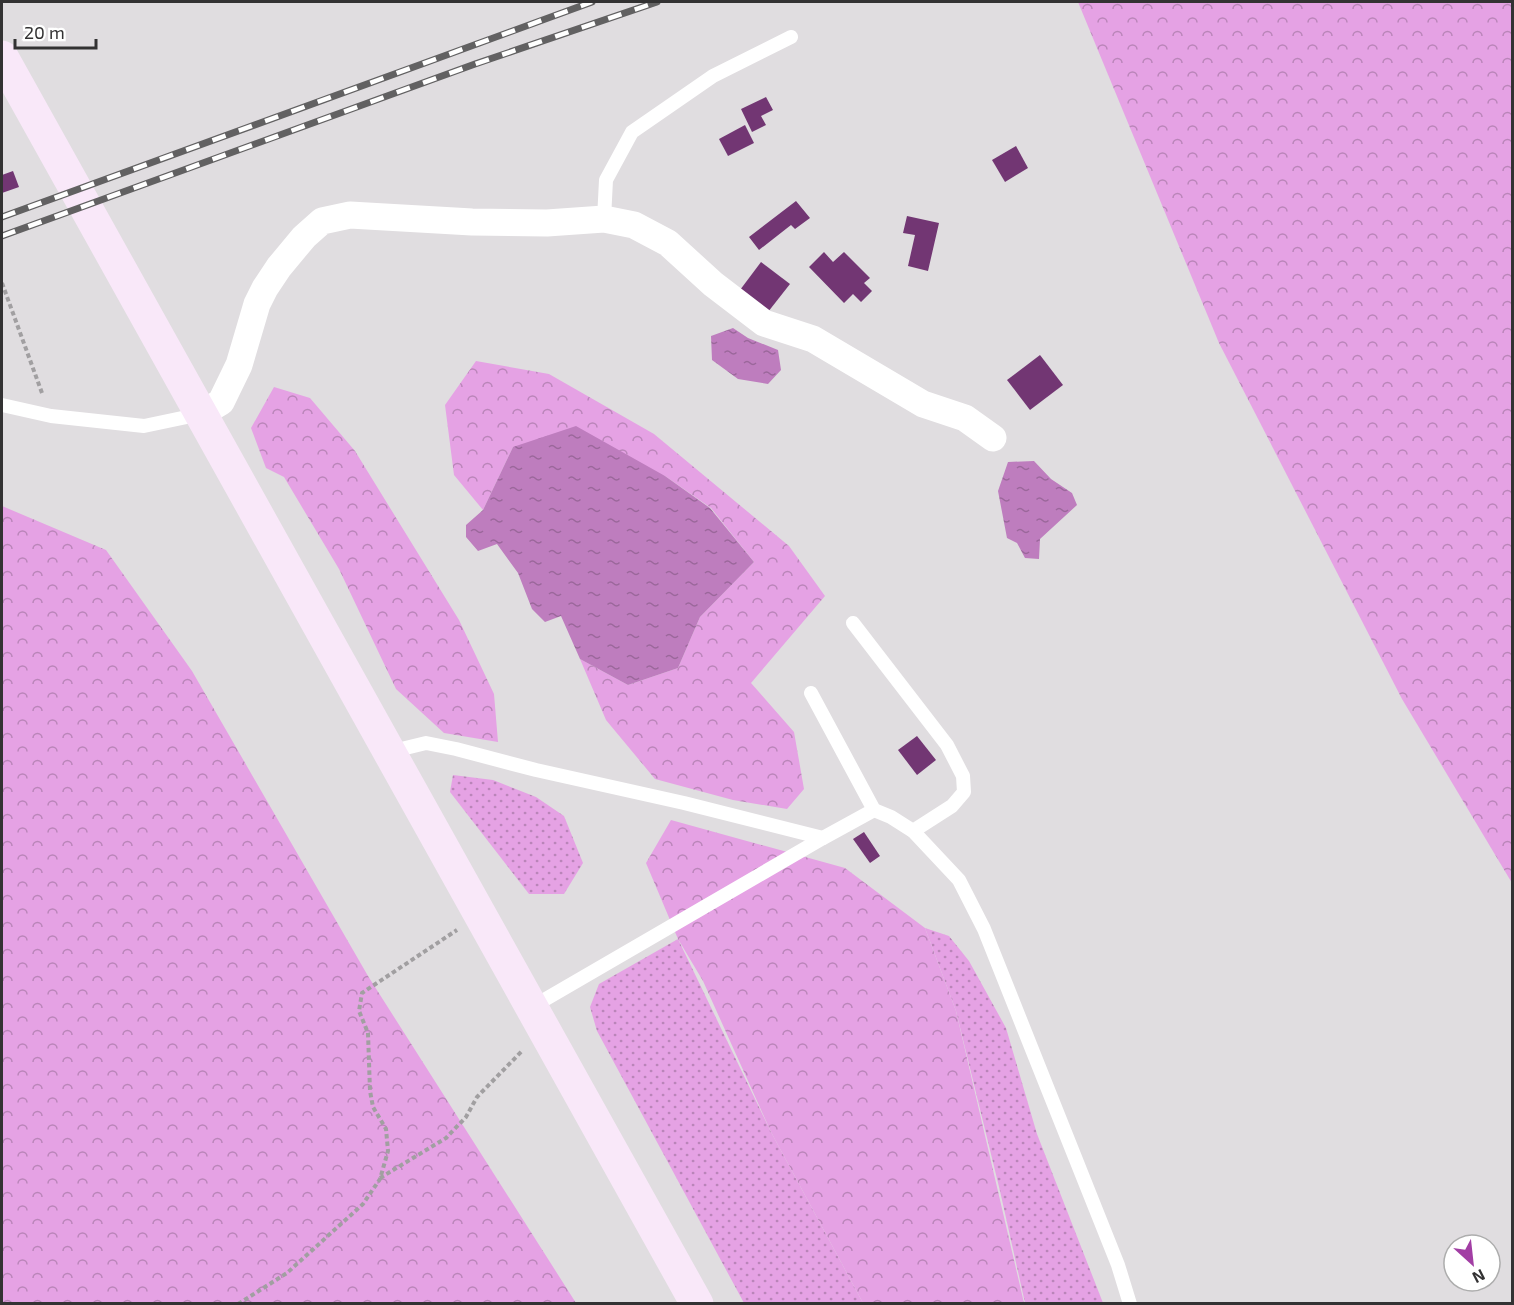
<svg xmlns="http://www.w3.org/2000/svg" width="1514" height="1305" font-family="'Exo 2',sans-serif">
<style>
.grass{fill:url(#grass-dots)}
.forest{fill:url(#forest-crowns)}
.water{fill:url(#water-ripples)}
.building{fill:#723673}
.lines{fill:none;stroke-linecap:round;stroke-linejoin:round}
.path{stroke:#a19fa1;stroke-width:4;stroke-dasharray:4.5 3;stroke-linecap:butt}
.service{stroke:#fff;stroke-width:14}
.minor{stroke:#fff;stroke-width:27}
.secondary{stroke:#f9e8f9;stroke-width:33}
.rail-casing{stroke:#626162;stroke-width:7}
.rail{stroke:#fff;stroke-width:4.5;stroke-dasharray:14;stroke-linecap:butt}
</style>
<defs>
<pattern id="grass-dots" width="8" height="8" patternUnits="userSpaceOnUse" patternTransform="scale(1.5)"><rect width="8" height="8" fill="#e5a2e4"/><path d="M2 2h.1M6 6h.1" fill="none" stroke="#ba85b9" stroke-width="1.8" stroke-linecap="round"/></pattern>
<pattern id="forest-crowns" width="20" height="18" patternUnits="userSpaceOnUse" patternTransform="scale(1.5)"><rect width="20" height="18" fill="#e5a2e4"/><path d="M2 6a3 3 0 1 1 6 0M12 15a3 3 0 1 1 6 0" fill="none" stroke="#ba85b9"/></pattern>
<pattern id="water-ripples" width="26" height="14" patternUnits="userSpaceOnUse" patternTransform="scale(1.5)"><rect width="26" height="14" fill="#be7dbe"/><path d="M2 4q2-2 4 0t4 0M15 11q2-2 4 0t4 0" fill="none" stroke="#9b679b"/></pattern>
</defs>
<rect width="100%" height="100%" fill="#e0dde0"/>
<g class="grass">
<polygon points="453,775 493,780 536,797 564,816 583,863 564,894 529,894 450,792"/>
<polygon points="925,928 949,936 969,961 1006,1028 1037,1134 1103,1303 1025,1303 1000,1191 956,1011"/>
<polygon points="678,939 771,1132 863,1303 744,1303 597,1031 590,1007 599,984"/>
</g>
<g class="forest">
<polygon points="1078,2 1512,2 1512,883 1402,699 1219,343"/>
<polygon points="476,361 549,374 654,434 789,546 825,596 751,683 794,732 804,789 787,809 733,800 655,779 606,720 580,659 628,685 678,668 700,617 754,562 711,508 665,476 513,447 483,510 454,475 445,405"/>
<polygon points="274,387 310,398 355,451 459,620 494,694 498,742 444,733 396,689 339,569 284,477 266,468 251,428"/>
<polygon points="2,506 106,550 192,671 368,976 576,1303 2,1303"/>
<polygon points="671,820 845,868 925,928 956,1011 1024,1303 863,1303 771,1132 703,981 678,939 646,863"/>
</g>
<g class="water">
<polygon points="733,328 748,338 778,350 781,370 768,384 738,379 712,360 711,336"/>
<polygon points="576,426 665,476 710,508 754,562 700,617 678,668 628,685 580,659 561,616 545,622 532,609 518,573 497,544 478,551 466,537 466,525 483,510 513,447"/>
<polygon points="1034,461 1051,479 1072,493 1077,505 1040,539 1039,559 1025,558 1017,543 1007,538 998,491 1008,462"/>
</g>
<g class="building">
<polygon points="766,97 773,110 761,116 766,125 752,132 741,109"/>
<polygon points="745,125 754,143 728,156 719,139"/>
<polygon points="1016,146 1028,168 1005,182 992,160"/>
<polygon points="13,171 19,187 2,193 2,175"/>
<polygon points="796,201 810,218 795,229 791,225 759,250 749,237"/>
<polygon points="907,216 939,223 928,271 908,266 915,235 903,233"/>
<polygon points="824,252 833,262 844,252 870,278 864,283 872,291 861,302 853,294 844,303 809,267"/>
<polygon points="761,262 790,284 768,312 740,290"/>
<polygon points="1040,355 1063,385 1030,410 1007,380"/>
<polygon points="917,736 936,760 917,775 898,750"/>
<polygon points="864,832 880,856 870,863 853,839"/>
</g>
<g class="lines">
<g class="path">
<polyline points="2,283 42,393"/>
<polyline points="380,1178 446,1138 466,1117 477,1097 522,1051"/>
<polyline points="238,1304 287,1273 363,1204 380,1179 388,1151 386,1129 373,1107 370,1091 368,1033 359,1011 362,993 457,930"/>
</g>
<g class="service">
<polyline points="604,219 606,180 632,132 713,76 791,37"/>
<polyline points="2,405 51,416 144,426 201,414"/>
<polyline points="853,623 947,745 963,776 964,792 952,806 913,831"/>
<polyline points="811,693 874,810 891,817 913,831 959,880 984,929 1118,1265 1130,1304"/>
<polyline points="389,752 426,743 456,749 536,770 684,803 823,838 874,810"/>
<polyline points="532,1007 823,838"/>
</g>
<polyline class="minor" points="201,414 221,402 239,365 257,304 265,288 279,267 304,237 322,221 350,215 472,222 547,223 604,219 634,225 668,243 713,284 764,323 813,339 923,404 965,418 993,438"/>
<polyline class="secondary" points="2,57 697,1304"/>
<defs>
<g id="rail">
<polyline points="2,217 592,2"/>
<polyline points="2,236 475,64 657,2"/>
</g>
</defs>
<use href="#rail" class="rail-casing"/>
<use href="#rail" class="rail"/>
</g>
<rect width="1514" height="1305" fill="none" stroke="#333233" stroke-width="6"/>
<g transform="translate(1472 1263) rotate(153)"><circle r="28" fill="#ffffff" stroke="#adadad" stroke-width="1.5"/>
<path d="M0-4.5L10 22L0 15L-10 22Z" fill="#a23ea4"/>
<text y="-9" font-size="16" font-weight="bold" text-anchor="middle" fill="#333233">N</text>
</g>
<path d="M15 39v9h81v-9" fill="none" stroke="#333233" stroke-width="3"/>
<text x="24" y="39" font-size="18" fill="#333233" stroke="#ffffff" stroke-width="4.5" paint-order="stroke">20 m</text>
</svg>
